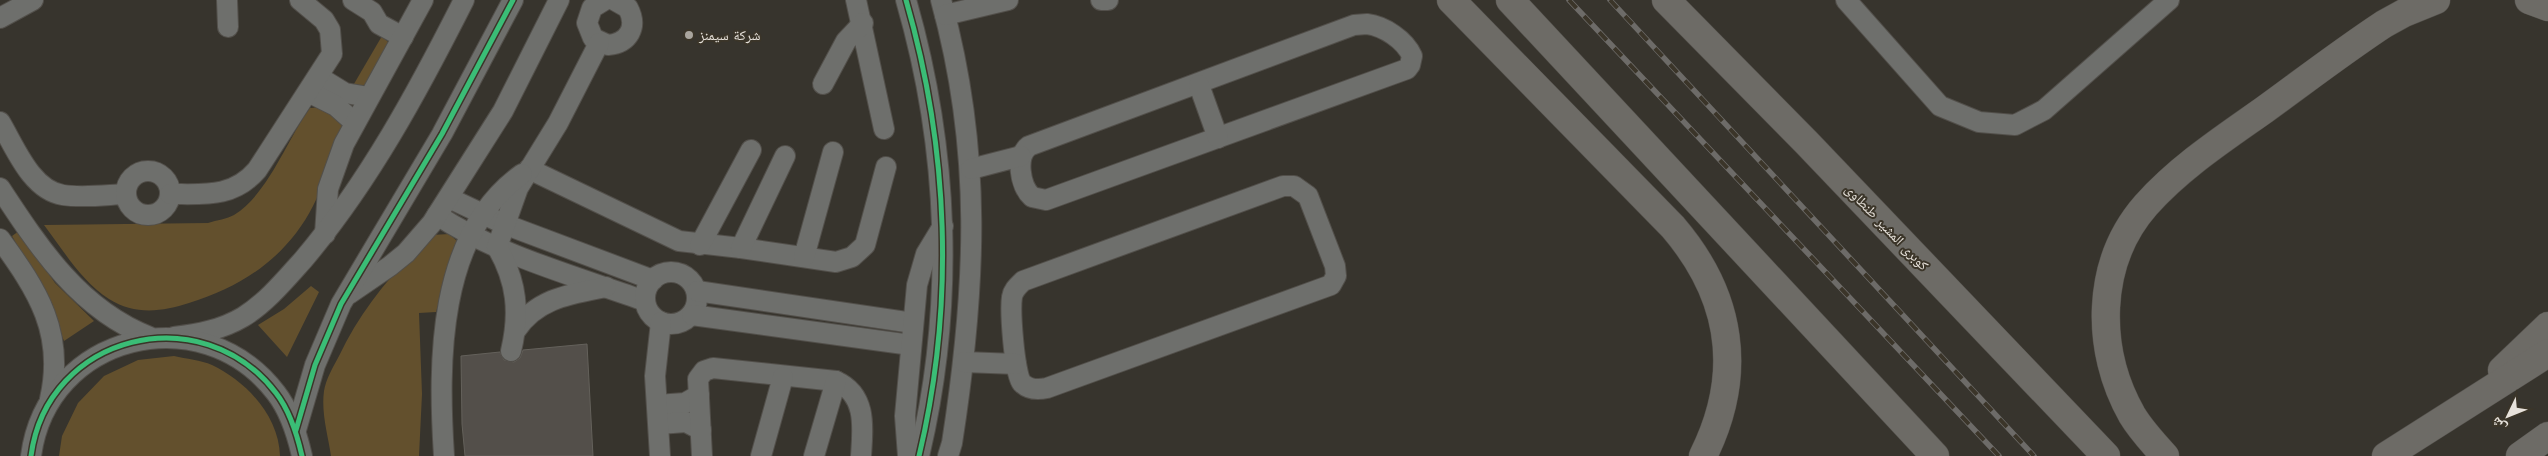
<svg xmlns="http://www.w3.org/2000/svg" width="2548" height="456" font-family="'Work Sans','Noto Naskh Arabic',sans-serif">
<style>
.green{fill:#63502d}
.building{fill:#534f4a;stroke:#64615b}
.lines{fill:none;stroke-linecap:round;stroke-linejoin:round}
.minor-casing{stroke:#524f4a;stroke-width:22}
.highway-casing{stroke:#524f4a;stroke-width:29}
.minor{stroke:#6e6f6c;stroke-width:20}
.highway{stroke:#6d6b66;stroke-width:28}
.rail-casing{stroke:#6d6b68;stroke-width:5.5}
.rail{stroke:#3b3529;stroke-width:4;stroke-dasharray:11;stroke-linecap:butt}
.cycleway-casing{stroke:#3b3529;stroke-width:8}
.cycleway{stroke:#3abd76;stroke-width:5}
.poi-dot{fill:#a9a59e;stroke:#3b3529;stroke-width:2}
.labels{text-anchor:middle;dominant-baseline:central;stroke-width:4;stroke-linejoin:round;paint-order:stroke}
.poi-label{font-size:14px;fill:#e7e2db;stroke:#3b3529;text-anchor:start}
.street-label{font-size:14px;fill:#e7e2db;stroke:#3b3529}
</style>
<rect width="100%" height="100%" fill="#37342d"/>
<g class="green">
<polygon points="382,36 390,44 368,90 351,89"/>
<path d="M322,107L345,125C335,151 326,181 313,206C287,257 242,287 189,303C162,312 134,315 109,299C81,281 64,251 44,225L208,223C217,220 227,219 234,215C269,193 286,141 310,108Z"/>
<polygon points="19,231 55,283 94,321 64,341 42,289 12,236"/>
<path d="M449,234L457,241L458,246L450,265L436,312L419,313L422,394L419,456H331C328,435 321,413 324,391C326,379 333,367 339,356C362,308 394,270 432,235Z"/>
<polygon points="311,286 319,292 287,357 258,325 284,309"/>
<path d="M174,356C186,359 201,360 212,365C246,381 279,416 280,456H59L62,436L78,403L104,376L138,360Z"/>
</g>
<polygon class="building" points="587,344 593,456 465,456 462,424 461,356 500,352 504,360 514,362 520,358 523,350"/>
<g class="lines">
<defs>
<g id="minor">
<polyline points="227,0 228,27"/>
<polyline points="353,0 372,12 379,24 403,37"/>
<path d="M605,0L592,8L587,23L593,38L608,45C629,43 638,27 628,8L614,0"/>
<polyline points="856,0 884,129"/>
<path d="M906,0C949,149 955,305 919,456"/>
<path d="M941,0C983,152 976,289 952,443L948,456"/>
<polyline points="1101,0 1108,0"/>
<polyline points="1846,0 1940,106 1979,122 2015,125 2044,110 2169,0"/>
<polyline points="945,15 1008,0"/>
<polyline points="0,18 33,0"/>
<path d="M1367,24C1384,26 1405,40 1412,56L1410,65L1407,69L1046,200L1032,197C1020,186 1015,156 1029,146L1354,25Z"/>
<polyline points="319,77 345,93 369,97"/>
<polyline points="823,84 846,41 863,23"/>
<polyline points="1199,85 1218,138"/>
<polyline points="308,92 336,106 355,123"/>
<path d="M0,122C15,147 31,190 63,195C83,198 105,195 125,194"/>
<polyline points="529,169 679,241 741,248 836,262 852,257 865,245 886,167"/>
<polyline points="971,169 1021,156"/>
<circle cx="148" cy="193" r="22"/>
<path d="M1283,186H1294L1308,196L1335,266L1336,276L1331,285L1047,388C1038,390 1029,390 1022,383C1014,374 1010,310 1012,297C1013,290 1018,286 1023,281Z"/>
<path d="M0,188C40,249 80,310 150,337"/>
<path d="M170,194C204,194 233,198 257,170L332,54L330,30L324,20L300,0"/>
<polyline points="449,198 504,224 653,280"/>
<path d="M437,215C497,255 578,277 645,301"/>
<polyline points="325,234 328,189 344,144 423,0"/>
<path d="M0,239C38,291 65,333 50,399"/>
<polyline points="700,245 751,150"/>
<polyline points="741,248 785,156"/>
<polyline points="804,257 833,152"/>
<circle cx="671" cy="298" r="26"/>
<polyline points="697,291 913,323"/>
<polyline points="349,294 390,266 406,253 432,223 503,111 559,0"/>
<polyline points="692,315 911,345"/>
<path d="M516,330C537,298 571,294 606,287"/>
<path d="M174,337C198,334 221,330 243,317C266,303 285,280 303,260C369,182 418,91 464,0"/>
<path d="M511,351C520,313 517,281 497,247L518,188L558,123L599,43"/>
<polyline points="964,362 1016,364"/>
<polyline points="657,405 685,403 699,395"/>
<polyline points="659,424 686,422 701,430"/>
<polyline points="296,430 315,365 341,304 442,134 513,0"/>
<path d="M31,456C47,334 202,296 276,393C290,411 297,434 302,456"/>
<path d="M444,456C438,362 437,235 522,174"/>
<polyline points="660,456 655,376 661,322"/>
<path d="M702,456L698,379L704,371L713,368L836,381C867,395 863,427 861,456"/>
<polyline points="761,456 783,377"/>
<polyline points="814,456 836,381"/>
<polyline points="908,456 905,416 917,285 926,254 943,226"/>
</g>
<g id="highway">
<path d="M1451,0L1673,227C1732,296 1744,374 1703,456"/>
<polyline points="1510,0 1935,456"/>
<polyline points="1666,0 1806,142 2106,456"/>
<polyline points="2529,0 2548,7"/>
<polyline points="2502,370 2548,326"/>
<path d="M2165,456C2153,443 2141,430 2132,415C2095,350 2095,263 2146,205C2180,167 2223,139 2264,110C2304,81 2343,51 2384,24L2404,13L2436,0"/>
<polyline points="2386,456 2548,353"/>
<polyline points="2520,456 2548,436"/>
</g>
</defs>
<use href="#minor" class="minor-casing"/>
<use href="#highway" class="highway-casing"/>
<use href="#minor" class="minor"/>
<use href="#highway" class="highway"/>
<defs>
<g id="rail">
<polyline points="1569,0 1999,456"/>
<polyline points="1610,0 2034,456"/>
</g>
</defs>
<use href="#rail" class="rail-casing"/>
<use href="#rail" class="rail"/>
<defs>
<g id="cycleway">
<path d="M906,0C949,149 955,305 919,456"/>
<polyline points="296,430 315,365 341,304 442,134 513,0"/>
<path d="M31,456C47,334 202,296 276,393C290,411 297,434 302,456"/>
</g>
</defs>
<use href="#cycleway" class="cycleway-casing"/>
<use href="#cycleway" class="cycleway"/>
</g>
<circle class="poi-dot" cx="689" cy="35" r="5"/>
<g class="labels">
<g class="poi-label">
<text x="699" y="35">شركة سيمنز</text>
</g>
<g class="street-label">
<text transform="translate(1887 227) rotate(46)">كوبرى المشير طنطاوى</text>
</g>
</g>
<g transform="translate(2508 416) rotate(227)" stroke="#3b3529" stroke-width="4" paint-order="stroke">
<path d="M0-4L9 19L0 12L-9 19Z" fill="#e7e2db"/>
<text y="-8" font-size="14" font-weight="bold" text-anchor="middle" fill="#e7e2db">ش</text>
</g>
</svg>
